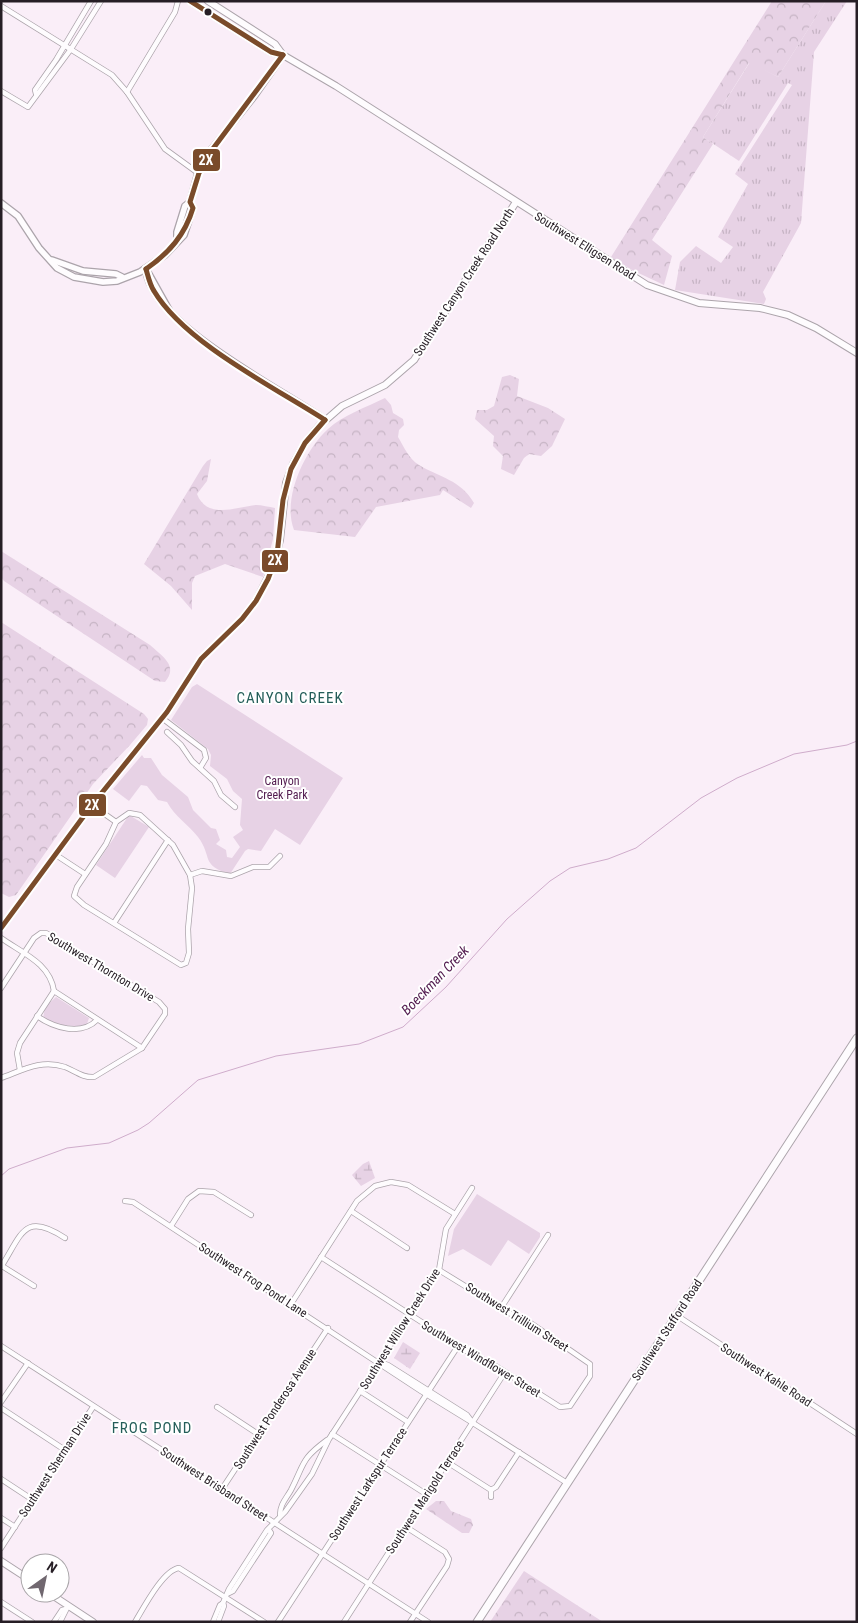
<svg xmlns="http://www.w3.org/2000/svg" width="858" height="1623" font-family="'Roboto Condensed',sans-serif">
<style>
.grass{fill:url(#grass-tufts)}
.forest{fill:url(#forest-crowns)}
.wetland{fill:url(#wetland-marsh)}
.park{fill:#e7d2e5}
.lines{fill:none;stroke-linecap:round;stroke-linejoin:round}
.stream{stroke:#cfaccb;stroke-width:1}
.minor-casing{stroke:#aca4ab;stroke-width:6}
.tertiary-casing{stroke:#aca4ab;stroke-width:8}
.secondary-casing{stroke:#aca4ab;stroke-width:8}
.primary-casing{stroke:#aca4ab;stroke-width:9}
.minor{stroke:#fefcfe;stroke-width:4.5}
.tertiary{stroke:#fefcfe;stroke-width:5.5}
.secondary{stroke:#fefcfe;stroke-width:6}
.primary{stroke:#fefcfe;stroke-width:7}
.bus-1-casing{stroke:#fff;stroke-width:9}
.bus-1{stroke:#7a4b2a;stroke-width:5}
.bus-dot{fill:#261e25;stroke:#fff;stroke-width:2}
.labels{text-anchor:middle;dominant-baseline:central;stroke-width:4;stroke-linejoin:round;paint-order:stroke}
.street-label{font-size:12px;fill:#261e25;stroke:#fff}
.park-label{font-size:12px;fill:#511a4e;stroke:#fff}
.water-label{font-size:14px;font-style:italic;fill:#511a4e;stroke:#fff}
.quarter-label{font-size:15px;letter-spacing:1px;fill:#245e59;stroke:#fff}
.line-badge{stroke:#fff;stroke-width:2}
.badge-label{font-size:14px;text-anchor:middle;font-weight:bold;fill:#fff}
</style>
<defs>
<pattern id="grass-tufts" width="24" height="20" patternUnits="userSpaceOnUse" patternTransform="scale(1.25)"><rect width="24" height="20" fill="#e7d2e5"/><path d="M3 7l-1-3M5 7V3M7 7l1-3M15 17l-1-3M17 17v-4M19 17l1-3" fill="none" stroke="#c6b4c4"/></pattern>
<pattern id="forest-crowns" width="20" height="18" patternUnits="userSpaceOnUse" patternTransform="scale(1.25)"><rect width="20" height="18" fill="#e7d2e5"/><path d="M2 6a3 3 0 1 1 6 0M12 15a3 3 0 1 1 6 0" fill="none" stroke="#c6b4c4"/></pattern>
<pattern id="wetland-marsh" width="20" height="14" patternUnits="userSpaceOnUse" patternTransform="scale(1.25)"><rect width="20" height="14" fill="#e7d2e5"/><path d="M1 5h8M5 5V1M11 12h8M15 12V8" fill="none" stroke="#c6b4c4"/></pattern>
</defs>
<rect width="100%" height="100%" fill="#faeef8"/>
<polygon class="grass" points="826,1 847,1 814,52 801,223 763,292 766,299 764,304 675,290 680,262 696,246 721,263 733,247 718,237 748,184 735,174 792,85 788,83 739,161 703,137 750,62 778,77"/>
<g class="forest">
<polygon points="772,1 826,1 778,77 749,63 703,137 713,144 652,240 672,256 664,285 632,270 611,257"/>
<polygon points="510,375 519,379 517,396 548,408 565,419 552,446 541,456 529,454 524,458 514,475 501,469 503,456 493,446 494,436 475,419 477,410 487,410 494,406 502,377"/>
<path d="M385,398L391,405L393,413L403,419L404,425L399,430L398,437C404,447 409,459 419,465C439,477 461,480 474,503L471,508L443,490L440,495L376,507L355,537L294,530C282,499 304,451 328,429C343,415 367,407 385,398Z"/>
<path d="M211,459L207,481L197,494C207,520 236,507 256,505C262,505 269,507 275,508L273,539L263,577L225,564L195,576L192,583V610L171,586L144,564L203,466L207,461Z"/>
<path d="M1,551L150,645C162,656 179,666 165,682L155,681L4,581L1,577Z"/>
<polygon points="1,622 144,714 148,719 147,725 130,745 93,784 16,895 9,897 1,893"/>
<polygon points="436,1501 444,1501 451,1511 471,1519 473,1525 469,1533 462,1533 426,1509"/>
<polygon points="524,1571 603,1622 490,1622"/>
</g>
<g class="wetland">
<polygon points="369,1161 375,1178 361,1186 352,1175 363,1164"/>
<polygon points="403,1342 420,1353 410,1369 394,1358"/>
</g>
<g class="park">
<path d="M197,684L343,778L300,845L275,829L261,851L248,849L245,851L230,874C200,865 213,857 198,837C188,824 175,817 167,802L158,800L147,786L141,785L129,801L113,789L142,755L144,758H151L162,775L188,797L193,810L211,828L216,829L220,840L216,844L226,850L227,857L232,858L240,847L233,837L243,830L240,825L242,799L233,791L227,779L210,766L211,755L208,749L171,720L192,687Z"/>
<polygon points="129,815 149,827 115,878 96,865"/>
<polygon points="56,997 89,1018 86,1027 63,1025 43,1019 45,1007"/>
<polygon points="477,1194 540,1233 540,1237 529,1254 508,1240 491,1266 463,1249 448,1256 454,1229"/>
</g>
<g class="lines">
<polyline class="stream" points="1,1176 9,1169 67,1148 109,1143 138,1130 149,1123 198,1080 276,1056 359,1044 403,1027 446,987 507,919 550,881 570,868 608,859 636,848 701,798 737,778 794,754 847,745 857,741"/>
<defs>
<g id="minor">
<polyline points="1,6 112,75 127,92 165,149 198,173"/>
<polyline points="1,91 28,107 71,49 101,1"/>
<polyline points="127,92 175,12 178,1"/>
<polyline points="36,94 35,90 56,60 91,1"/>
<polyline points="162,718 204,750 206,758 200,768"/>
<polyline points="167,732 181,745 192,761 214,781 221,795 235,807"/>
<polyline points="92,805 116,822"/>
<polygon points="129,813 140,815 173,845 190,875 192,888 188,929 189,953 186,963 181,965 84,905 74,896 77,887 106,844 116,822"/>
<polyline points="56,855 85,874"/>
<polyline points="190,875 202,871 231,876 253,867 269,867 280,856"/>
<polyline points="114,923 168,840"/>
<path d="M1,938C22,953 50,963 54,991"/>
<path d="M1,988L34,938L41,933H46L159,1002L165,1009V1014L142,1048L94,1077C83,1078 75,1071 65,1067C41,1059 23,1070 1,1078"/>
<polyline points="54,991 142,1048"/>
<path d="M37,1016C54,1028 81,1036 97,1020"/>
<polyline points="20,1070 17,1053 20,1043 54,991"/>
<polyline points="125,1201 133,1202 421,1391 473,1423 467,1415 388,1365 379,1362"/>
<polyline points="351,1211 407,1248"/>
<polyline points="171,1226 188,1199 199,1191 214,1192 251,1215"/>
<polyline points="321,1257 471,1354 491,1363 560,1407 570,1406 590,1376 590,1364 532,1324 509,1313 439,1270"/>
<polyline points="2,1266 34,1286"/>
<path d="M1,1267C22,1234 24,1211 65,1238"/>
<polyline points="291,1304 357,1201 375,1186 391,1182 408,1185 455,1214"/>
<polyline points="501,1308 548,1235"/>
<polyline points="676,1315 857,1434"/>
<polyline points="1,1346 428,1622"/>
<polyline points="360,1391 408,1422"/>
<polyline points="1,1402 28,1363"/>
<polyline points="217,1407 258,1434"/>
<polyline points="1,1408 65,1450"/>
<polyline points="473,1423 567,1483"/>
<polyline points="332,1434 426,1494"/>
<polyline points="447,1462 491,1490 496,1487 519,1452"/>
<polyline points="1,1479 33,1500"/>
<polyline points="222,1489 328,1328"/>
<polyline points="491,1497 491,1490"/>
<path d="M280,1515C280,1504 286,1499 291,1490C305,1463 300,1460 327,1440"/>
<polyline points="1,1518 15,1527"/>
<polyline points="406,1527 445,1552 449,1559 447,1566 410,1622"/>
<polyline points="1,1548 93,1407"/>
<polyline points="229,1593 233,1591 271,1533 269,1530"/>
<polyline points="1,1602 32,1622"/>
<polyline points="54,1622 62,1610 66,1609"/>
<polyline points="60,1622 68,1606"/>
<path d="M135,1622C143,1609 163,1570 179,1568L264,1622"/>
<polyline points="213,1622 220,1605 223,1603 229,1589 267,1530 285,1512 312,1474 329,1439 439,1270 446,1229 472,1188"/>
<polyline points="218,1622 224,1606 223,1603"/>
<polyline points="278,1622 458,1346"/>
<polyline points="344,1622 505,1372"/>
</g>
<g id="tertiary">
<polyline points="1,203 18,216 39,248 57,268 74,277 103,282 117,281 140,272 165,255 184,235 193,208 190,202"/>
<polyline points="177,240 177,232 185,206 190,202 198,173 207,155 255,95 283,55"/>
<polyline points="52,260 83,271 116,274 122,277"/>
<path d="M146,269C150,324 280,388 325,420"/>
<polyline points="146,269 169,310"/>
</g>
<g id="secondary">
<polyline points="190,1 271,52 283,55 336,86 647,285 699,303 760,308 788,315 816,328 857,353"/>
<polyline points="208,1 275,44 283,55"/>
<polyline points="1,928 92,805 167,712 201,659 242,619 256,601 273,567 280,540 286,483 293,464 305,443 319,426 342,406 385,385 414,360 516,202"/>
<polyline points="1,1561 30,1580"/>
<polyline points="49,1593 93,1622"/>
</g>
<polyline id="primary" points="477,1622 857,1038"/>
</defs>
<use href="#minor" class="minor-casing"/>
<use href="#tertiary" class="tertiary-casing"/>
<use href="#secondary" class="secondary-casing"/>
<use href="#primary" class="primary-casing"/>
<use href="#minor" class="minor"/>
<use href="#tertiary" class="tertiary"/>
<use href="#secondary" class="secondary"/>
<use href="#primary" class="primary"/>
<defs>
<g id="bus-1">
<polyline points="190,1 271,52 283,55"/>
<path d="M146,269C169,253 185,235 193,208L190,202L199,173L212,150L283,55"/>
<path d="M146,269C148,276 150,285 154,291C185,343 274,387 325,420"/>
<polyline points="1,928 92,805 167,712 201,659 242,619 256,601 268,579 277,555 283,500 291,469 305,443 325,420"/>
</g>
</defs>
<use href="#bus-1" class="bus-1-casing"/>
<use href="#bus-1" class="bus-1"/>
</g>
<circle class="bus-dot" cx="208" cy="12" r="4.5"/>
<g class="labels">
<g class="street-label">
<text transform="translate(585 246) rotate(32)">Southwest Elligsen Road</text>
<text transform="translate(464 282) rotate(-57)">Southwest Canyon Creek Road North</text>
<text transform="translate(101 967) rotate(31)">Southwest Thornton Drive</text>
<text transform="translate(253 1280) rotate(33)">Southwest Frog Pond Lane</text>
<text transform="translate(517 1317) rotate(32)">Southwest Trillium Street</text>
<text transform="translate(400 1329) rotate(-58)">Southwest Willow Creek Drive</text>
<text transform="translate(667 1330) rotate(-57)">Southwest Stafford Road</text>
<text transform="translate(481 1359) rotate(31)">Southwest Windflower Street</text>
<text transform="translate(766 1375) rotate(33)">Southwest Kahle Road</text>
<text transform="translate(275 1409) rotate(-57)">Southwest Ponderosa Avenue</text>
<text transform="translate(55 1465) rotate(-57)">Southwest Sherman Drive</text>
<text transform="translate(214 1484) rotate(33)">Southwest Brisband Street</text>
<text transform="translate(368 1484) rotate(-57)">Southwest Larkspur Terrace</text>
<text transform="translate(425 1497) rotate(-57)">Southwest Marigold Terrace</text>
</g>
<g class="park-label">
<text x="282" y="781">Canyon<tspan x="282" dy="14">Creek Park</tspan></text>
</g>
<g class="water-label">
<text transform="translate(435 980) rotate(-46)">Boeckman Creek</text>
</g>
<g class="quarter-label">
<text x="290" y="698">CANYON CREEK</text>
<text x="152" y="1428">FROG POND</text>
</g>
</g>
<g class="line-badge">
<rect x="192" y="148" width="29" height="24" rx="5" fill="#7a4b2a"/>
<rect x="261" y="549" width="28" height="24" rx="5" fill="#7a4b2a"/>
<rect x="78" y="793" width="29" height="24" rx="5" fill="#7a4b2a"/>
</g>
<g class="badge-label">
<text x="206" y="165">2X</text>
<text x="275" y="565">2X</text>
<text x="92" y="810">2X</text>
</g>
<rect width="858" height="1623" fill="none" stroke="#261e25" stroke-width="5"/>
<g transform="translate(45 1578) rotate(33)"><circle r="24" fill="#ffffff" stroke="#a8a5a8"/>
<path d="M0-4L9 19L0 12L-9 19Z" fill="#70676f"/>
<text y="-8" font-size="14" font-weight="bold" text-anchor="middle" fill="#261e25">N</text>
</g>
</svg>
